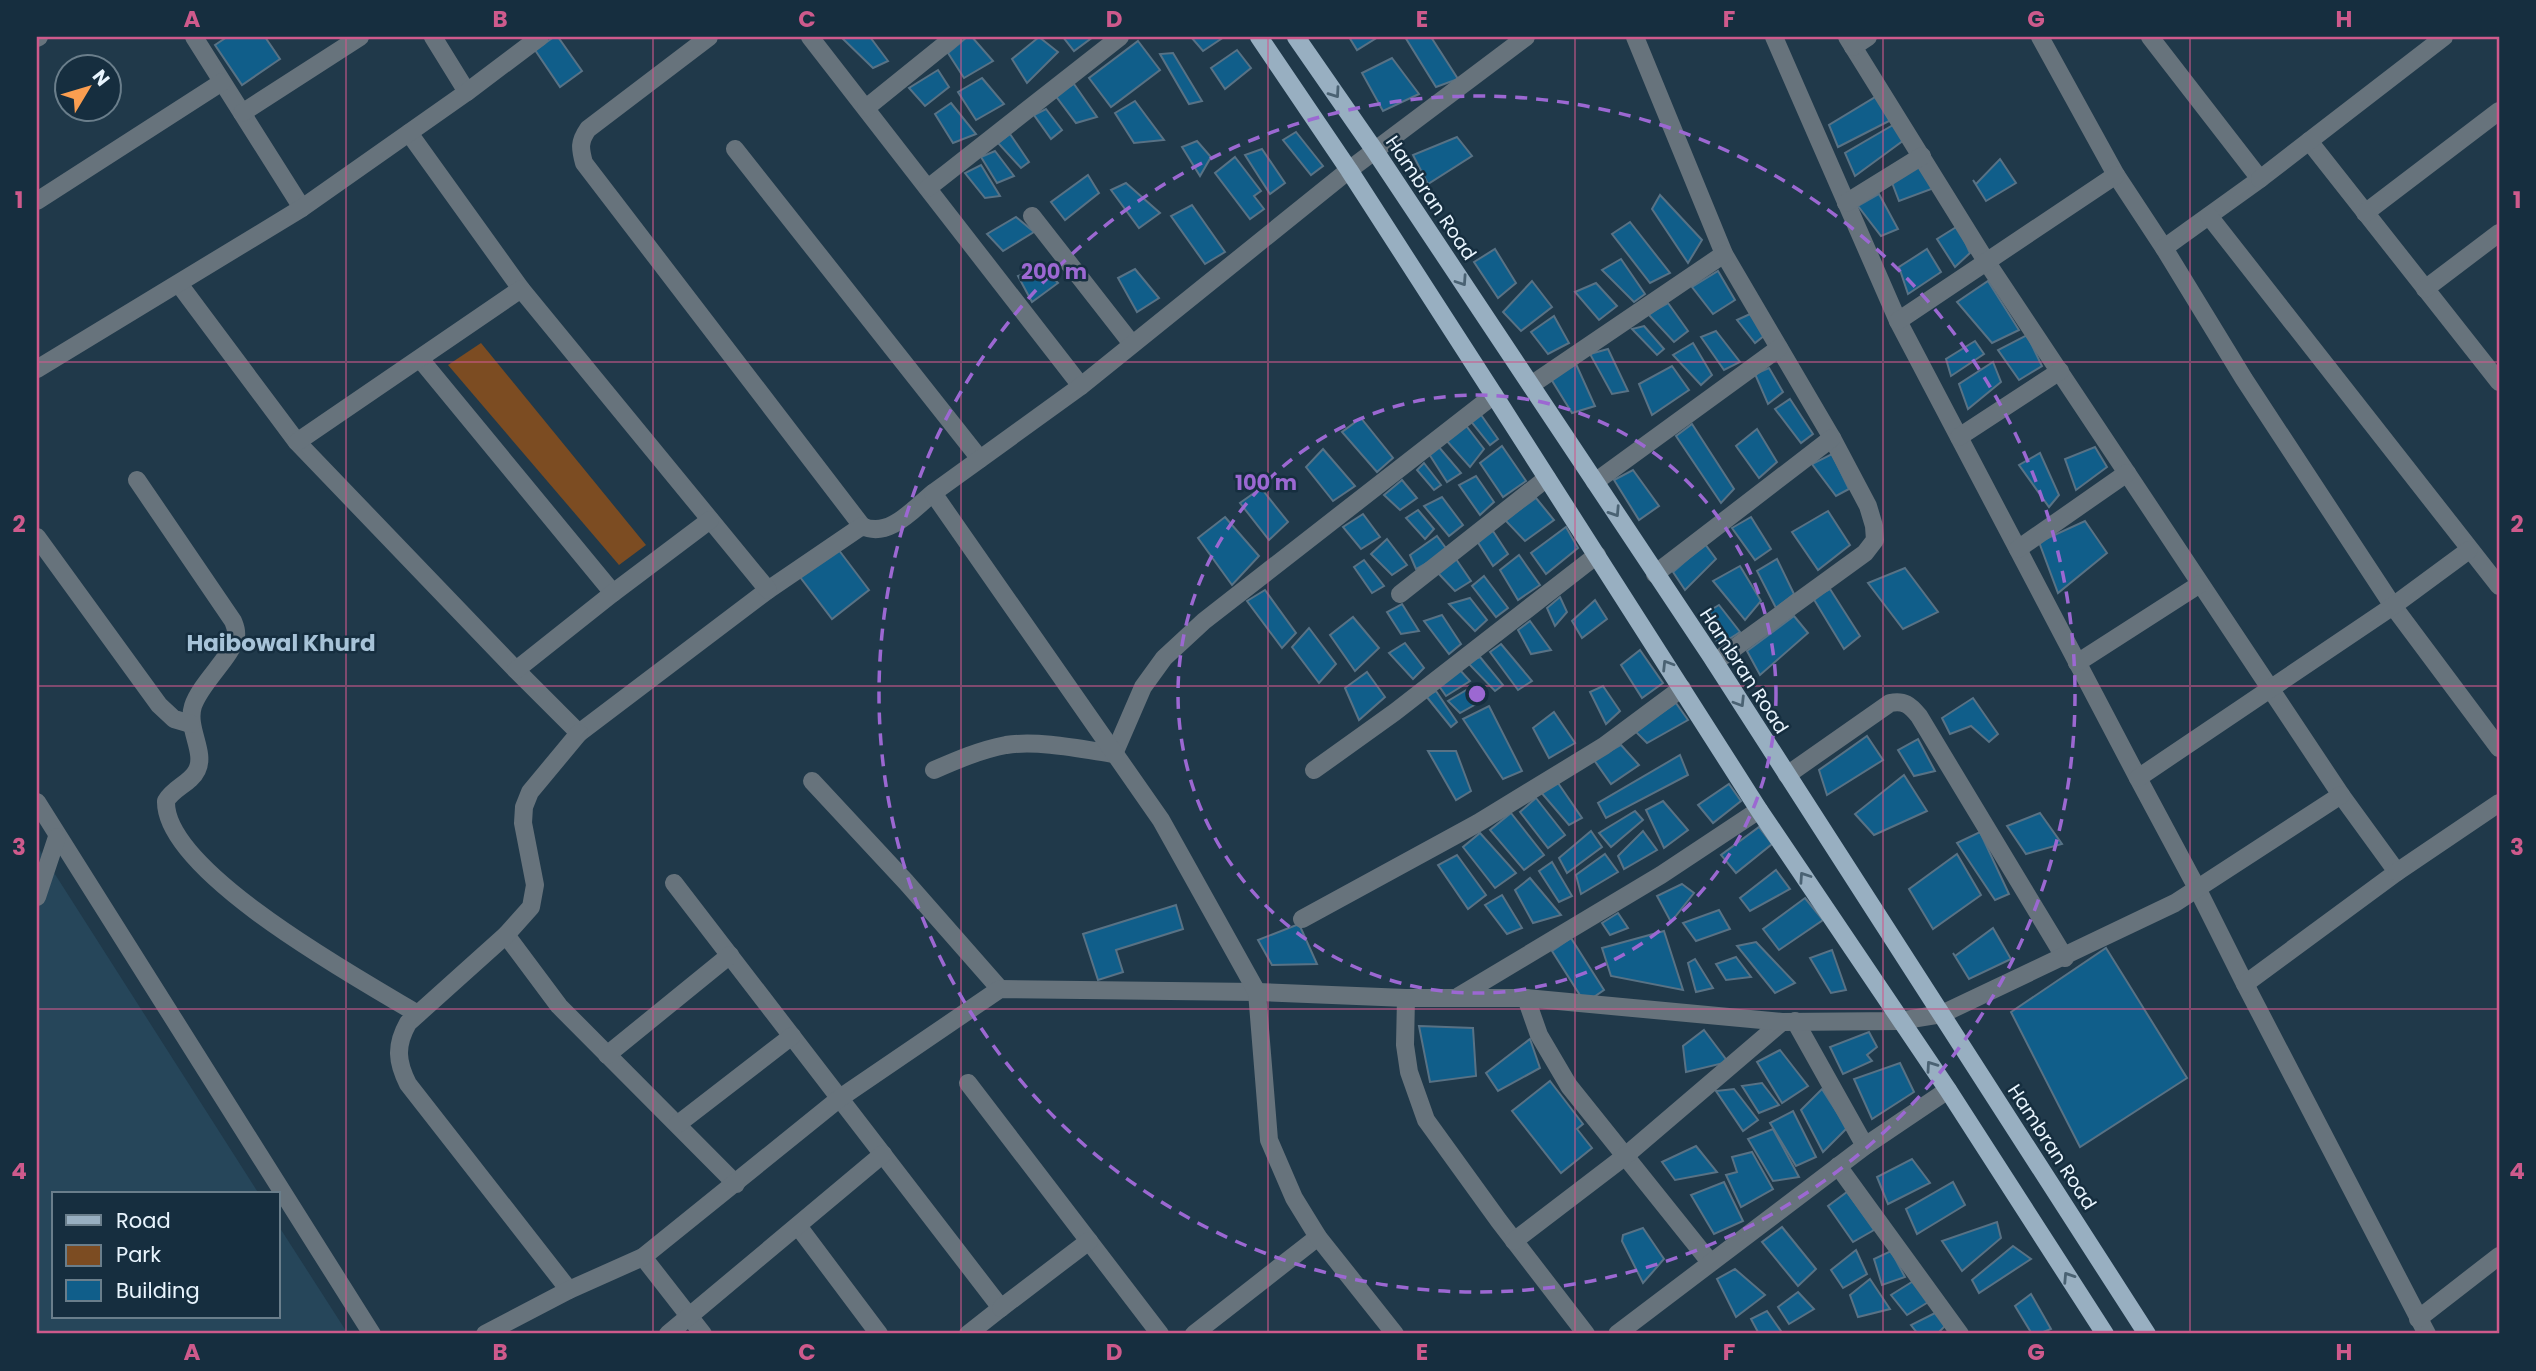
<svg xmlns="http://www.w3.org/2000/svg" width="2536" height="1371" font-family="Poppins,sans-serif">
<style>
.built{fill:#26465a}
.green{fill:#7c4c22}
.building{fill:#105e8a;stroke:#587285;stroke-width:2}
.lines{fill:none;stroke-linecap:round;stroke-linejoin:round}
.minor{stroke:#67737c;stroke-width:18}
.major{stroke:#98afc1;stroke-width:18}
.oneway{stroke:#4a6273}
.grid{fill:none;stroke:#ce5a8c;stroke-width:2;stroke-opacity:0.55}
.ring{fill:none;stroke:#9c68d2;stroke-width:3.5;stroke-dasharray:12 9}
.labels{text-anchor:middle;dominant-baseline:central;stroke-width:5;stroke-linejoin:round;paint-order:stroke}
.street-label{font-size:19px;fill:#e9f5fe;stroke:#162e3f}
.quarter-label{font-size:23px;font-weight:bold;fill:#a7c3d8;stroke:#162e3f}
.centre{fill:#9c68d2;stroke:#162e3f;stroke-width:3.5}
.ring-label{font-size:21px;text-anchor:middle;font-weight:bold;fill:#9c68d2;stroke:#162e3f;stroke-width:5;stroke-linejoin:round;paint-order:stroke}
.neatline{fill:none;stroke:#ce5a8c;stroke-width:2.5}
.grid-label{font-size:23px;text-anchor:middle;font-weight:bold;fill:#ce5a8c}
</style>
<rect width="100%" height="100%" fill="#20394a"/>
<polygon class="built" points="37,846 259,1194 54,1194 54,1317 278,1317 278,1225 348,1334 37,1334"/>
<polygon class="green" points="481,343 646,545 619,565 448,365"/>
<g class="building">
<polygon points="227,37 265,37 280,59 242,85 215,45"/>
<polygon points="554,37 558,37 582,71 560,87 535,50"/>
<polygon points="841,37 870,37 888,61 873,68"/>
<polygon points="967,37 972,37 993,61 964,78 948,53"/>
<polygon points="1039,37 1058,52 1027,83 1012,59"/>
<polygon points="1063,37 1093,37 1074,51"/>
<polygon points="1191,37 1224,37 1203,51"/>
<polygon points="1349,37 1378,37 1357,50"/>
<polygon points="1405,37 1431,37 1458,79 1436,87"/>
<polygon points="1138,41 1160,70 1111,107 1089,78"/>
<polygon points="1237,50 1251,68 1225,89 1211,68"/>
<polygon points="1173,53 1202,101 1189,104 1160,54"/>
<polygon points="1392,58 1419,94 1383,111 1362,73"/>
<polygon points="938,70 949,87 925,106 909,88"/>
<polygon points="982,78 1004,104 976,120 958,92"/>
<polygon points="1074,84 1097,117 1076,123 1055,95"/>
<polygon points="1877,96 1891,120 1838,147 1829,125"/>
<polygon points="1135,101 1164,140 1134,143 1115,113"/>
<polygon points="951,103 976,134 953,143 935,114"/>
<polygon points="1046,109 1062,130 1051,139 1034,115"/>
<polygon points="1893,125 1904,140 1855,176 1845,153"/>
<polygon points="1296,132 1323,166 1311,175 1283,140"/>
<polygon points="1010,134 1029,162 1021,168 998,143"/>
<polygon points="1457,137 1472,156 1428,184 1413,155"/>
<polygon points="1197,141 1211,157 1200,176 1182,147"/>
<polygon points="1262,149 1285,183 1270,194 1245,155"/>
<polygon points="995,151 1014,176 997,183 981,157"/>
<polygon points="1235,157 1261,191 1254,196 1264,209 1250,219 1215,173"/>
<polygon points="2000,159 2016,183 1986,201 1973,180 1976,184"/>
<polygon points="1920,162 1934,188 1899,201 1891,180"/>
<polygon points="981,165 1000,196 985,198 965,173"/>
<polygon points="1088,175 1099,193 1065,220 1051,202"/>
<polygon points="1126,183 1160,213 1139,228 1111,190"/>
<polygon points="1879,194 1898,229 1881,236 1858,206"/>
<polygon points="1660,195 1702,240 1688,263 1652,209"/>
<polygon points="1192,205 1225,252 1205,264 1171,216"/>
<polygon points="1016,217 1034,232 1003,251 987,234"/>
<polygon points="1630,222 1670,273 1650,283 1612,234"/>
<polygon points="1958,226 1970,253 1955,267 1937,239"/>
<polygon points="1495,249 1516,283 1498,298 1474,262"/>
<polygon points="1927,249 1941,272 1908,294 1899,267"/>
<polygon points="1621,259 1645,294 1634,302 1602,270"/>
<polygon points="1042,267 1058,283 1032,302 1018,276"/>
<polygon points="1135,269 1159,298 1137,312 1118,278"/>
<polygon points="1718,271 1735,300 1713,314 1692,287"/>
<polygon points="1532,281 1552,307 1521,331 1503,312"/>
<polygon points="1988,281 2019,330 1992,343 1957,302"/>
<polygon points="1596,283 1617,306 1599,320 1575,292"/>
<polygon points="1668,303 1688,331 1674,342 1648,314"/>
<polygon points="1750,314 1765,335 1755,343 1737,320"/>
<polygon points="1554,316 1569,343 1548,354 1531,332"/>
<polygon points="1644,326 1664,349 1657,355 1632,329"/>
<polygon points="1716,331 1740,362 1724,370 1701,337"/>
<polygon points="2027,335 2042,366 2019,380 1998,350"/>
<polygon points="1975,341 1984,354 1951,376 1946,359"/>
<polygon points="1693,343 1712,375 1701,385 1673,355"/>
<polygon points="1608,349 1628,391 1612,394 1590,354"/>
<polygon points="1993,362 2001,382 1968,409 1959,384"/>
<polygon points="1576,364 1595,406 1572,413 1551,379"/>
<polygon points="1672,366 1689,390 1652,415 1639,384"/>
<polygon points="1769,368 1783,392 1768,404 1755,374"/>
<polygon points="1790,399 1813,434 1801,443 1775,409"/>
<polygon points="1479,412 1498,439 1490,445 1470,420"/>
<polygon points="1361,418 1393,458 1377,472 1342,432"/>
<polygon points="1464,423 1484,449 1470,467 1446,440"/>
<polygon points="1692,424 1734,489 1721,503 1676,436"/>
<polygon points="1757,429 1777,462 1759,478 1736,446"/>
<polygon points="1438,446 1461,473 1447,482 1429,454"/>
<polygon points="1502,446 1526,481 1503,497 1480,463"/>
<polygon points="2095,447 2107,467 2076,490 2065,459"/>
<polygon points="1323,449 1355,486 1333,501 1306,467"/>
<polygon points="2040,453 2059,495 2049,507 2019,465"/>
<polygon points="1832,454 1849,489 1836,496 1812,464"/>
<polygon points="1424,463 1441,485 1434,490 1417,470"/>
<polygon points="1633,470 1659,506 1639,520 1614,480"/>
<polygon points="1476,476 1494,502 1480,515 1459,485"/>
<polygon points="1402,480 1417,498 1400,510 1384,495"/>
<polygon points="1261,488 1288,522 1269,540 1240,503"/>
<polygon points="1442,497 1463,525 1449,536 1424,506"/>
<polygon points="1536,498 1554,520 1525,541 1505,520"/>
<polygon points="1418,510 1434,529 1425,539 1406,518"/>
<polygon points="1828,511 1850,545 1818,570 1792,532"/>
<polygon points="1363,514 1380,537 1361,549 1343,527"/>
<polygon points="1225,517 1259,556 1232,585 1198,538"/>
<polygon points="1751,517 1771,549 1755,560 1732,528"/>
<polygon points="2085,521 2107,553 2058,593 2039,542"/>
<polygon points="1566,527 1578,548 1546,574 1531,553"/>
<polygon points="1493,531 1508,554 1493,566 1477,541"/>
<polygon points="1437,536 1448,551 1416,569 1410,555"/>
<polygon points="1387,539 1407,565 1392,575 1371,554"/>
<polygon points="1705,544 1716,559 1685,590 1673,572"/>
<polygon points="838,549 869,590 832,619 800,577"/>
<polygon points="1519,555 1540,585 1518,600 1500,570"/>
<polygon points="1456,559 1471,581 1455,591 1438,573"/>
<polygon points="1777,559 1794,594 1776,608 1757,571"/>
<polygon points="1364,560 1384,586 1372,593 1354,567"/>
<polygon points="1740,566 1761,601 1745,620 1713,581"/>
<polygon points="1905,568 1938,612 1903,629 1868,583"/>
<polygon points="1484,576 1508,608 1496,617 1472,586"/>
<polygon points="1830,589 1860,636 1844,649 1813,598"/>
<polygon points="1265,590 1296,633 1282,648 1247,601"/>
<polygon points="1560,597 1567,612 1555,626 1547,608"/>
<polygon points="1470,598 1487,620 1475,631 1449,604"/>
<polygon points="1595,600 1607,619 1582,638 1572,621"/>
<polygon points="1402,604 1419,631 1401,634 1387,612"/>
<polygon points="1719,605 1740,632 1720,645 1714,638 1721,632 1709,611"/>
<polygon points="1442,615 1461,644 1449,654 1424,621"/>
<polygon points="1794,616 1808,633 1760,675 1747,651"/>
<polygon points="1353,617 1379,648 1355,671 1330,635"/>
<polygon points="1530,621 1551,650 1531,654 1518,630"/>
<polygon points="1309,628 1336,664 1319,683 1292,647"/>
<polygon points="1405,643 1424,668 1413,679 1389,653"/>
<polygon points="1501,644 1532,681 1518,690 1490,652"/>
<polygon points="1640,650 1663,683 1642,698 1621,665"/>
<polygon points="1480,657 1503,685 1495,691 1467,662"/>
<polygon points="1459,669 1470,681 1446,696 1439,686"/>
<polygon points="1367,672 1385,697 1359,720 1345,688"/>
<polygon points="1603,686 1620,711 1606,724 1590,692"/>
<polygon points="1468,689 1478,703 1460,713 1448,701"/>
<polygon points="1436,691 1457,722 1451,727 1426,696"/>
<polygon points="1973,698 1998,734 1989,742 1971,726 1950,734 1942,718"/>
<polygon points="1676,703 1688,720 1647,743 1635,731"/>
<polygon points="1489,706 1522,771 1503,779 1463,719"/>
<polygon points="1554,712 1575,743 1549,758 1533,728"/>
<polygon points="1867,736 1883,760 1827,795 1819,770"/>
<polygon points="1918,739 1935,771 1914,776 1898,750"/>
<polygon points="1621,745 1639,765 1611,784 1594,760"/>
<polygon points="1428,751 1456,751 1471,791 1456,800"/>
<polygon points="1680,755 1688,775 1606,818 1598,803"/>
<polygon points="1904,775 1927,811 1874,835 1855,814"/>
<polygon points="1558,783 1582,818 1569,825 1540,791"/>
<polygon points="1729,784 1741,801 1713,823 1698,805"/>
<polygon points="1536,798 1565,835 1548,848 1520,812"/>
<polygon points="1663,801 1688,830 1664,848 1646,810"/>
<polygon points="1635,811 1643,820 1611,847 1599,833"/>
<polygon points="1511,813 1544,855 1524,870 1490,830"/>
<polygon points="2040,813 2062,844 2026,854 2007,826"/>
<polygon points="1759,827 1772,844 1736,873 1721,855"/>
<polygon points="1591,831 1602,847 1567,873 1559,858"/>
<polygon points="1643,831 1657,850 1624,869 1618,856"/>
<polygon points="1980,832 2009,894 1995,900 1957,843"/>
<polygon points="1480,833 1516,873 1495,888 1463,847"/>
<polygon points="1605,854 1618,872 1581,894 1576,875"/>
<polygon points="1957,854 1981,895 1933,929 1909,889"/>
<polygon points="1457,855 1486,895 1468,909 1438,865"/>
<polygon points="1552,862 1572,896 1559,902 1539,871"/>
<polygon points="1776,870 1790,889 1750,911 1740,898"/>
<polygon points="1530,878 1561,915 1533,923 1515,890"/>
<polygon points="1682,884 1694,893 1671,922 1657,896"/>
<polygon points="1502,895 1522,928 1507,934 1485,905"/>
<polygon points="1805,898 1823,920 1779,950 1763,929"/>
<polygon points="1176,905 1183,929 1116,950 1123,972 1098,980 1083,934"/>
<polygon points="1719,910 1730,929 1696,941 1683,923"/>
<polygon points="1618,913 1628,928 1610,935 1602,923"/>
<polygon points="1299,924 1317,964 1272,965 1258,940"/>
<polygon points="1993,928 2011,959 1969,979 1953,953 1955,956"/>
<polygon points="1664,931 1683,990 1611,976 1602,948"/>
<polygon points="1571,938 1604,990 1585,1003 1552,951"/>
<polygon points="1756,942 1795,983 1775,993 1737,946"/>
<polygon points="2106,948 2187,1078 2080,1147 2011,1012"/>
<polygon points="1832,950 1846,990 1831,993 1810,958"/>
<polygon points="1736,957 1751,977 1726,980 1716,964"/>
<polygon points="1695,959 1713,988 1696,992 1688,963"/>
<polygon points="1419,1026 1473,1028 1476,1076 1430,1082"/>
<polygon points="1704,1030 1728,1062 1686,1072 1683,1046"/>
<polygon points="1869,1032 1877,1047 1867,1055 1872,1061 1843,1074 1830,1047"/>
<polygon points="1530,1039 1540,1068 1498,1091 1486,1073"/>
<polygon points="1780,1050 1808,1086 1782,1103 1757,1062"/>
<polygon points="1900,1063 1914,1092 1872,1119 1854,1079"/>
<polygon points="1550,1081 1583,1124 1577,1129 1592,1148 1561,1173 1512,1111"/>
<polygon points="1762,1083 1779,1105 1759,1113 1742,1086"/>
<polygon points="1734,1089 1758,1120 1743,1131 1716,1091"/>
<polygon points="1822,1089 1847,1128 1823,1152 1801,1110"/>
<polygon points="1793,1111 1816,1157 1796,1166 1770,1123"/>
<polygon points="1773,1129 1799,1177 1773,1181 1748,1139"/>
<polygon points="1696,1146 1717,1172 1675,1180 1662,1162"/>
<polygon points="1752,1152 1773,1189 1741,1207 1726,1175 1737,1172 1732,1157"/>
<polygon points="1912,1159 1930,1183 1888,1204 1877,1177"/>
<polygon points="1724,1182 1743,1221 1714,1234 1691,1195"/>
<polygon points="1953,1182 1965,1205 1917,1234 1906,1209"/>
<polygon points="1847,1192 1874,1230 1853,1242 1828,1206"/>
<polygon points="1997,1222 2001,1238 1962,1271 1942,1241"/>
<polygon points="1782,1227 1816,1269 1798,1286 1762,1242"/>
<polygon points="1643,1228 1664,1259 1643,1283 1622,1241 1623,1235"/>
<polygon points="2013,1246 2031,1259 1979,1293 1972,1280"/>
<polygon points="1856,1250 1867,1274 1843,1288 1831,1270"/>
<polygon points="1891,1251 1905,1277 1882,1285 1874,1259"/>
<polygon points="1735,1269 1765,1295 1736,1317 1717,1279"/>
<polygon points="1870,1279 1890,1309 1858,1317 1850,1295"/>
<polygon points="1915,1280 1930,1301 1907,1315 1891,1295"/>
<polygon points="1798,1292 1814,1309 1789,1324 1778,1307"/>
<polygon points="2031,1294 2051,1329 2038,1334 2032,1334 2015,1306"/>
<polygon points="1767,1311 1783,1334 1759,1334 1751,1319"/>
<polygon points="1935,1313 1946,1325 1937,1334 1918,1334 1911,1325"/>
</g>
<g class="lines">
<g class="minor">
<polyline points="194,37 302,208"/>
<polyline points="433,37 467,92"/>
<path d="M709,37L588,129C579,142 580,148 584,163L862,526"/>
<polyline points="810,37 1081,386"/>
<polyline points="1635,37 1724,254 1832,438 1868,506 1874,526 1875,540 1865,553 1715,662"/>
<polyline points="1774,37 1898,321 2138,778 2198,890 2245,984 2427,1334"/>
<polyline points="1847,37 1986,261 2341,795 2397,872 2245,984"/>
<polyline points="2040,37 2116,175 2164,248"/>
<polyline points="2150,37 2260,179 2164,248 2244,379 2393,606 2499,748"/>
<polyline points="37,38 39,37"/>
<polyline points="1853,47 1868,37"/>
<polyline points="866,108 954,37"/>
<polyline points="242,113 360,37"/>
<polyline points="409,133 521,289"/>
<polyline points="2309,141 2499,382"/>
<polyline points="735,149 980,459"/>
<polyline points="2260,179 2444,37"/>
<polyline points="928,188 1120,37"/>
<polyline points="37,201 222,82"/>
<polyline points="1846,203 1922,156"/>
<polyline points="2365,213 2499,111"/>
<polyline points="1032,216 1132,344"/>
<polyline points="2209,216 2499,586"/>
<path d="M179,284L297,442L516,670L579,733L768,590L862,526C889,539 913,509 933,493"/>
<polyline points="2425,289 2499,233"/>
<polyline points="1898,321 2116,175"/>
<polyline points="421,360 613,593"/>
<polyline points="37,369 302,208 467,92 540,37"/>
<polyline points="1531,385 1724,254"/>
<polyline points="1959,437 2060,371"/>
<polyline points="297,442 521,289 768,590"/>
<path d="M137,480L233,621C235,626 237,630 236,636C233,656 201,682 193,706C186,728 206,752 197,770C191,783 173,788 166,801C164,872 361,980 418,1014"/>
<polyline points="1595,482 1779,348"/>
<polyline points="37,537 159,705 174,719 191,724"/>
<polyline points="2018,549 2127,473"/>
<polyline points="1655,574 1832,438"/>
<polyline points="1400,594 1547,478"/>
<polyline points="2077,663 2200,584"/>
<polyline points="516,670 613,593 710,520"/>
<path d="M934,770C957,760 980,750 1006,745C1038,740 1081,749 1114,754L1143,687L1164,658L1204,621L1494,395"/>
<polyline points="1314,770 1395,712 1597,555"/>
<path d="M1787,775L1890,703C1904,700 1910,705 1919,716L2065,958"/>
<polyline points="2138,778 2393,606 2469,550"/>
<polyline points="812,781 906,882 1000,989"/>
<polyline points="37,802 372,1334"/>
<polyline points="2397,872 2499,803"/>
<polyline points="674,883 1001,1308 968,1334"/>
<polyline points="37,897 57,837"/>
<polyline points="1302,919 1478,823 1604,746 1682,688"/>
<polyline points="506,935 559,1006 736,1184"/>
<polyline points="1459,996 1661,875 1759,810"/>
<polyline points="1406,998 1405,1045 1409,1072 1426,1120 1499,1221 1586,1334"/>
<polyline points="1526,998 1539,1035 1569,1086 1710,1262"/>
<polyline points="1795,1021 1865,1146"/>
<polyline points="607,1055 730,955"/>
<polyline points="968,1083 1160,1334"/>
<polyline points="678,1124 792,1036"/>
<polyline points="1838,1166 1960,1334"/>
<polyline points="798,1226 879,1334"/>
<polyline points="1514,1241 1624,1157 1782,1022"/>
<polyline points="643,1257 703,1334"/>
<path d="M569,1290L408,1084C397,1062 395,1046 408,1023L506,935L531,907L535,885L523,823L524,807L530,792L579,733"/>
<polyline points="1001,1308 1089,1241"/>
<polyline points="2418,1319 2499,1256"/>
<polyline points="485,1334 569,1290 643,1257 840,1098 1000,989 1257,992 1406,998 1526,998 1782,1022 1899,1021 1942,1014 2175,903 2341,795"/>
<polyline points="668,1334 883,1154"/>
<polyline points="1194,1334 1318,1237"/>
<polyline points="1395,1334 1318,1237 1294,1198 1269,1140 1257,992 1161,820 933,493 1081,386 1349,170 1526,37"/>
<polyline points="1617,1334 1865,1146 1948,1090"/>
</g>
<g class="major">
<polyline points="1259,37 1349,170 1494,395 1759,810 1948,1090 2105,1334"/>
<polyline points="1296,37 1375,151 1711,656 2147,1334"/>
</g>
</g>
<defs><path id="oneway-chevron" d="M-2-3.5L2.5 0L-2 3.5" fill="none" stroke-width="1.6" stroke-linecap="round" stroke-linejoin="round" transform="scale(1.75)"/></defs>
<g class="oneway">
<use href="#oneway-chevron" transform="translate(1335 93) rotate(55)"/>
<use href="#oneway-chevron" transform="translate(1462 281) rotate(56)"/>
<use href="#oneway-chevron" transform="translate(1615 512) rotate(57)"/>
<use href="#oneway-chevron" transform="translate(1667 665) rotate(-122)"/>
<use href="#oneway-chevron" transform="translate(1740 702) rotate(58)"/>
<use href="#oneway-chevron" transform="translate(1804 877) rotate(-124)"/>
<use href="#oneway-chevron" transform="translate(1931 1066) rotate(-125)"/>
<use href="#oneway-chevron" transform="translate(2068 1277) rotate(-123)"/>
</g>
<path class="grid" d="M346,37V1334M653,37V1334M961,37V1334M1268,37V1334M1575,37V1334M1883,37V1334M2190,37V1334M37,362H2499M37,686H2499M37,1009H2499"/>
<g class="ring">
<circle cx="1477" cy="694" r="299"/>
<circle cx="1477" cy="694" r="598"/>
</g>
<g class="labels">
<g class="street-label">
<text transform="translate(1431 198) rotate(56)">Hambran Road</text>
<text transform="translate(1744 671) rotate(57)">Hambran Road</text>
<text transform="translate(2052 1147) rotate(57)">Hambran Road</text>
</g>
<g class="quarter-label">
<text x="281" y="643">Haibowal Khurd</text>
</g>
</g>
<circle cx="1477" cy="694" r="10" class="centre"/>
<g class="ring-label">
<text x="1054" y="279">200 m</text>
<text x="1266" y="490">100 m</text>
</g>
<rect width="2536" height="1371" fill="none" stroke="#162e3f" stroke-width="77"/>
<rect x="52" y="1192" width="228" height="126" fill="#162e3f" stroke="#6a7e8b" stroke-width="2"/>
<rect x="66" y="1215" width="35" height="10" fill="#98afc1" stroke="#6a7e8b" stroke-width="2"/>
<text x="116" y="1228" font-size="21" fill="#e9f5fe">Road</text>
<rect x="66" y="1245" width="35" height="21" fill="#7c4c22" stroke="#6a7e8b" stroke-width="2"/>
<text x="116" y="1262" font-size="21" fill="#e9f5fe">Park</text>
<rect x="66" y="1280" width="35" height="21" fill="#105e8a" stroke="#6a7e8b" stroke-width="2"/>
<text x="116" y="1298" font-size="21" fill="#e9f5fe">Building</text>
<g transform="translate(88 88) rotate(52)"><circle r="33" fill="#162e3f" stroke="#6a7e8b" stroke-width="2"/>
<path d="M0-5L12 26L0 18L-12 26Z" fill="#fb9e50"/>
<text y="-10" font-size="19" font-weight="bold" text-anchor="middle" fill="#e9f5fe">N</text>
</g>
<rect x="38" y="38" width="2460" height="1294" class="neatline"/>
<g class="grid-label">
<text x="192" y="27">A</text>
<text x="500" y="27">B</text>
<text x="807" y="27">C</text>
<text x="1114" y="27">D</text>
<text x="1422" y="27">E</text>
<text x="1729" y="27">F</text>
<text x="2036" y="27">G</text>
<text x="2344" y="27">H</text>
<text x="19" y="208">1</text>
<text x="2517" y="208">1</text>
<text x="19" y="532">2</text>
<text x="2517" y="532">2</text>
<text x="19" y="855">3</text>
<text x="2517" y="855">3</text>
<text x="19" y="1179">4</text>
<text x="2517" y="1179">4</text>
<text x="192" y="1360">A</text>
<text x="500" y="1360">B</text>
<text x="807" y="1360">C</text>
<text x="1114" y="1360">D</text>
<text x="1422" y="1360">E</text>
<text x="1729" y="1360">F</text>
<text x="2036" y="1360">G</text>
<text x="2344" y="1360">H</text>
</g>
</svg>
